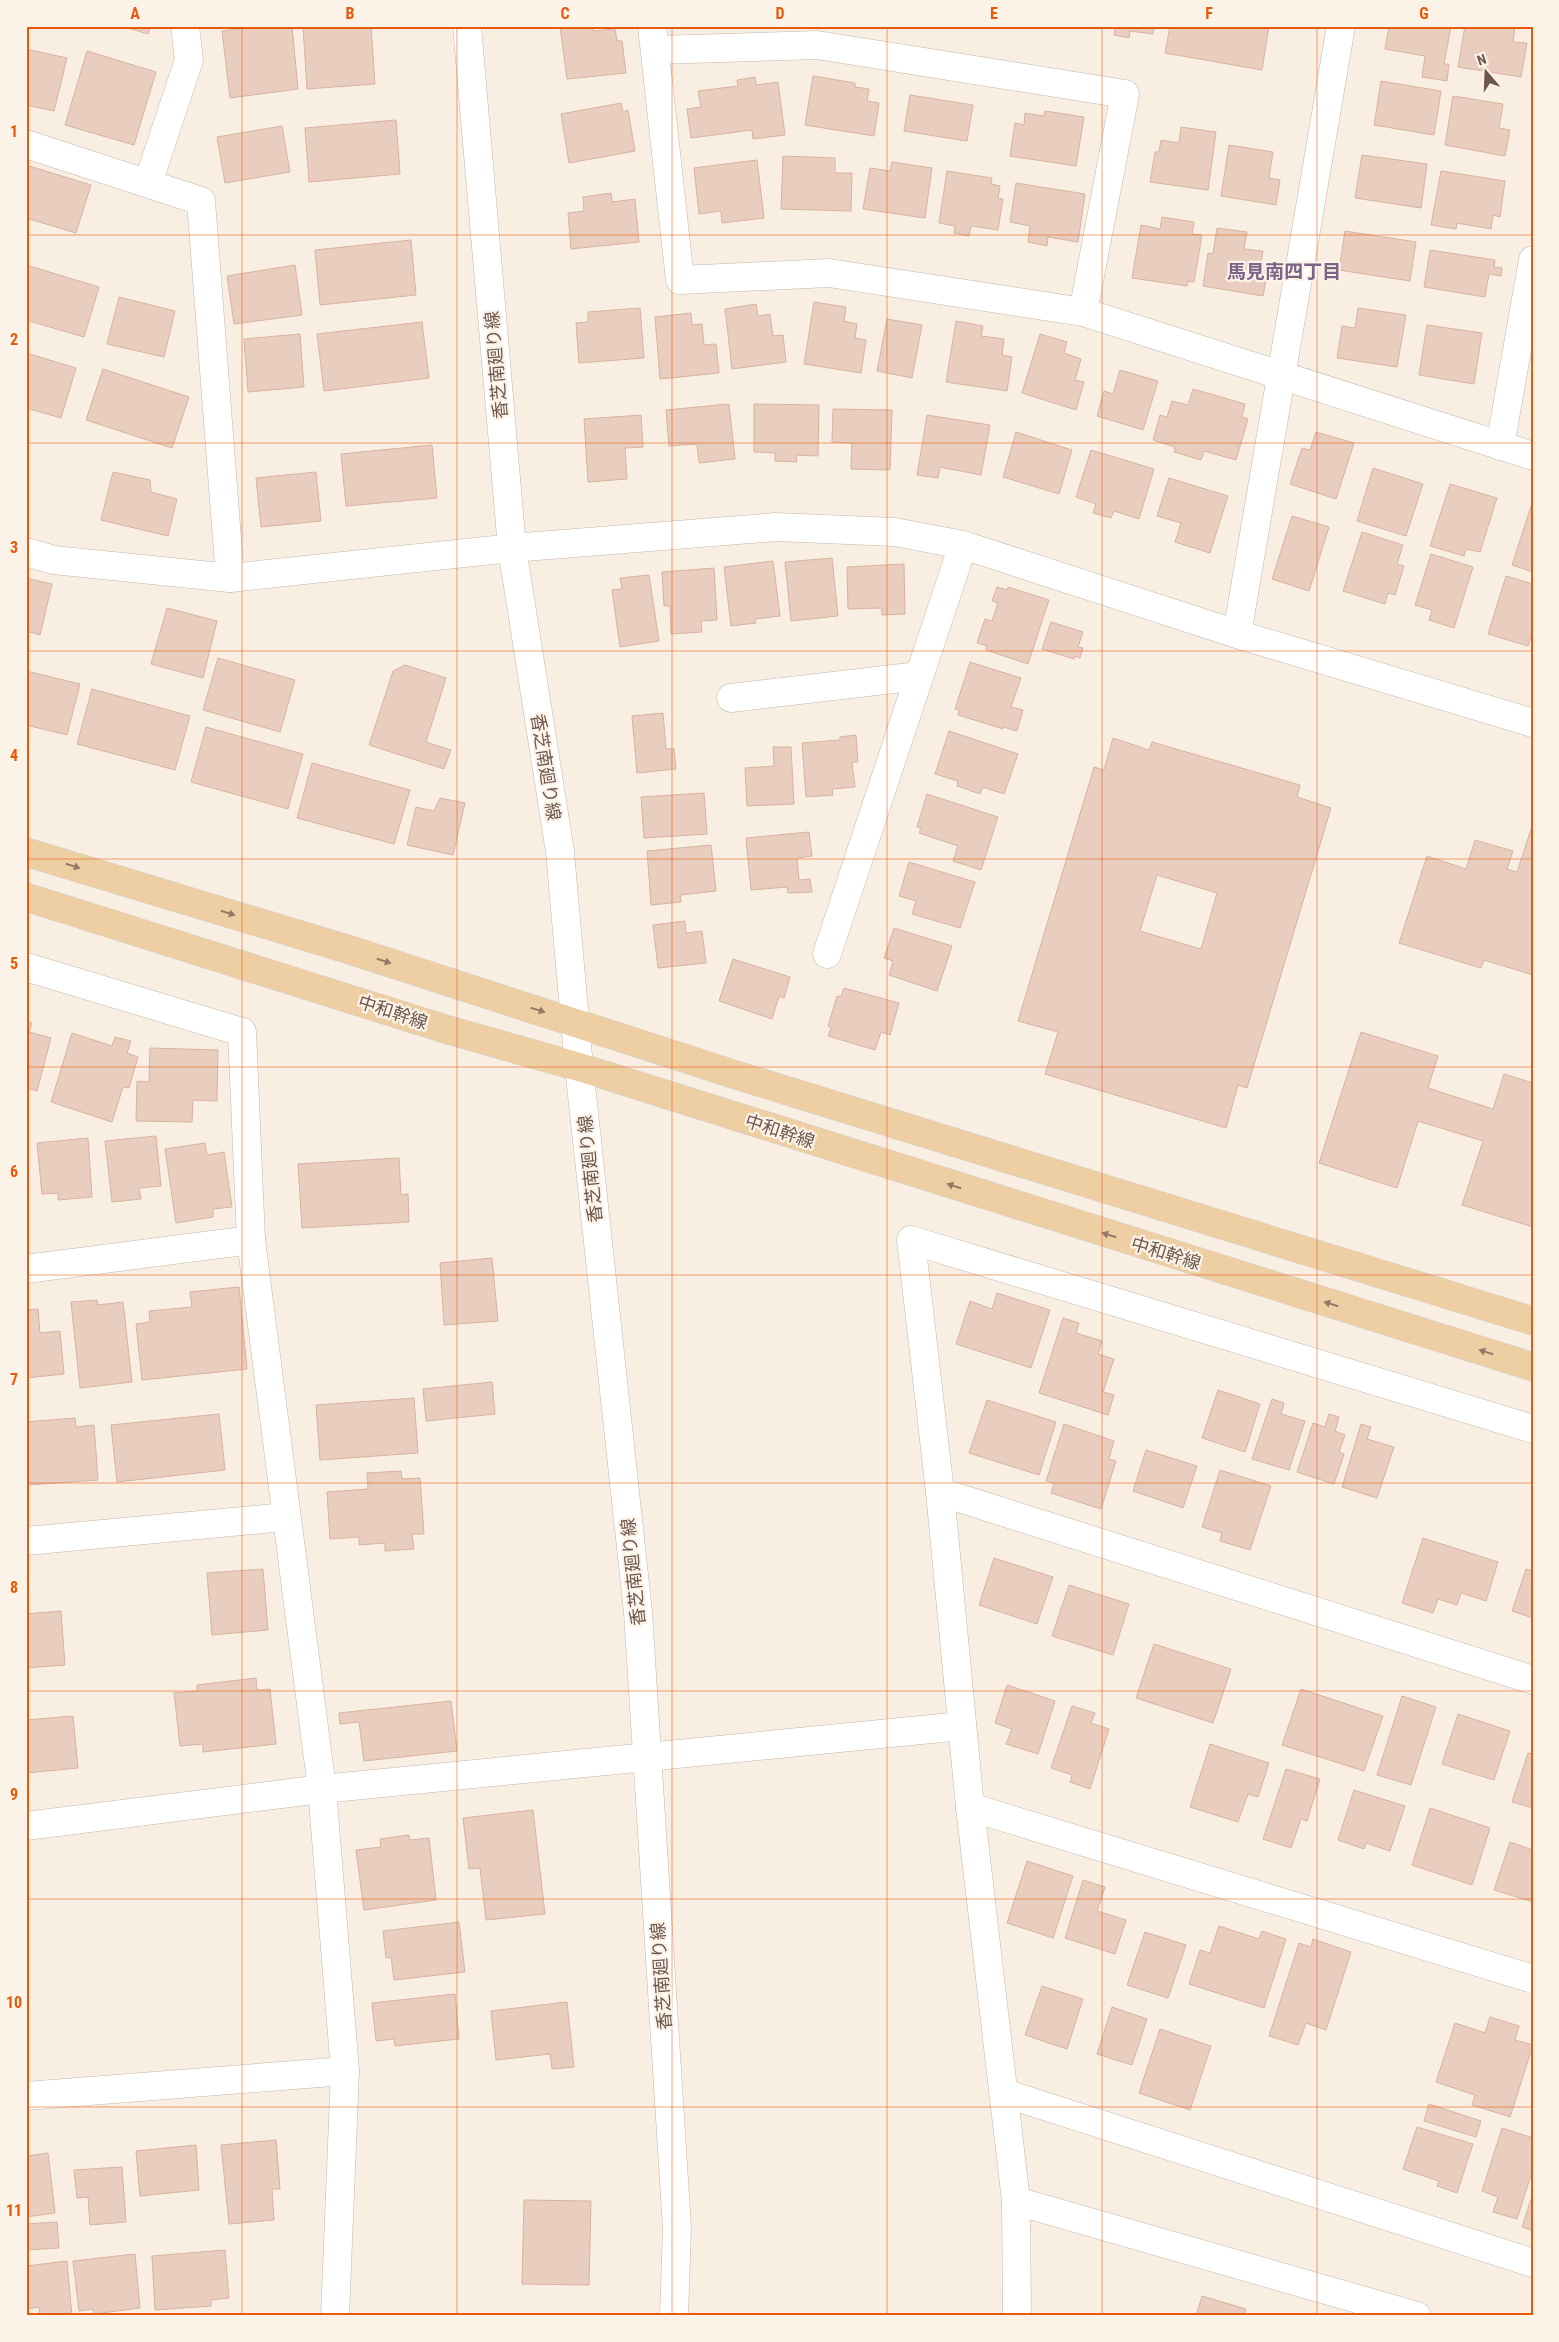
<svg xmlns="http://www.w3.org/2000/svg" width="1559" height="2342" font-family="'Roboto Condensed','Noto Sans JP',sans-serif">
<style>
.building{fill:#e9cdbe;stroke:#d9b3a1;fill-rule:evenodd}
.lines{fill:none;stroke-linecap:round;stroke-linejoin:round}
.minor-casing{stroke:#c7b6ac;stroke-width:29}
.major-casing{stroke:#d3ccca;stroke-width:29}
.minor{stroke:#fff;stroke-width:28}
.major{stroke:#eecea3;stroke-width:28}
.oneway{fill:#937a67}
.grid{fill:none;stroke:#e8590c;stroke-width:1;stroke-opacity:0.55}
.labels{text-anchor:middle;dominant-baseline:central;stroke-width:4.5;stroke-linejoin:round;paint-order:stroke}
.street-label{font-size:18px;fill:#6c564d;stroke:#fcf3e8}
.neighbourhood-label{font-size:19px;font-weight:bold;fill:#7a6588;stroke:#fcf3e8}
.neatline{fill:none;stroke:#e8590c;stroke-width:2}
.grid-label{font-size:16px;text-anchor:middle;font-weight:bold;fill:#e8590c}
</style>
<rect width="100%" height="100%" fill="#f8eee2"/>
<g class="building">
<polygon points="121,26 151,26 148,34"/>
<polygon points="261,26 292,26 298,89 230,98 222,31"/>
<polygon points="371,26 375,84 307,89 303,27"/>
<polygon points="560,26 593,26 593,31 615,29 617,41 622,41 626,73 567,79"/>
<polygon points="1115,26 1155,26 1153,34 1130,31 1129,38 1114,35"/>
<polygon points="1170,26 1269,26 1262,70 1165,53"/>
<polygon points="1389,26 1451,26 1444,64 1449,64 1447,81 1422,77 1425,56 1385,49"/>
<polygon points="1465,26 1515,27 1513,42 1527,43 1521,77 1458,67"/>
<polygon points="26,49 67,58 54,111 26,105"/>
<polygon points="87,51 156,72 134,145 65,125"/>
<polygon points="813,76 855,83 855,87 869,89 867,101 879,103 874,136 805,125"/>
<polygon points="755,77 756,85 778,82 785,135 753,139 752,130 691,138 687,109 701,107 698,91 738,86 737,80"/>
<polygon points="1381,81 1441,91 1434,135 1374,125"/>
<polygon points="910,95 973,105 967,141 904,131"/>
<polygon points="1453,96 1503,104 1499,128 1510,130 1505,156 1445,145"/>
<polygon points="621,103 623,112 628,110 635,151 569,163 561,114"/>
<polygon points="1045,111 1084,117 1076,166 1010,156 1015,123 1024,125 1025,113 1044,116"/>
<polygon points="396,120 400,174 309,182 305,128"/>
<polygon points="282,126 290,172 225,183 217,137"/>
<polygon points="1181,127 1216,132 1208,190 1150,182 1155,152 1159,152 1161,140 1179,143"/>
<polygon points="1229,145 1273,152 1269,178 1280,180 1276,205 1221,196"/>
<polygon points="1362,155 1427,164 1421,208 1355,198"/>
<polygon points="783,156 835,158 835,173 852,173 851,211 781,209"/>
<polygon points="757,160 764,218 722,223 721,211 699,214 694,168"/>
<polygon points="892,162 932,168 925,218 863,209 870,168 890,171"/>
<polygon points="26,165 91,185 76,233 26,218"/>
<polygon points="947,171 992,178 991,184 1000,186 998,198 1003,199 998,230 971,226 969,236 954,233 955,226 939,223"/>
<polygon points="1441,171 1505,181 1500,217 1493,215 1491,229 1457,223 1456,229 1431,225"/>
<polygon points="1016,183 1085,194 1078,242 1048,237 1047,246 1028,242 1030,226 1010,222"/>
<polygon points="611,193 612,202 635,199 639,242 571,249 568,213 584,211 583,197"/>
<polygon points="1162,217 1194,222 1192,234 1202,235 1194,282 1188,281 1187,286 1132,278 1141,225 1160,229"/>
<polygon points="1217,228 1247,232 1244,249 1263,251 1261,263 1269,264 1263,296 1203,286 1208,253 1213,254"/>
<polygon points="1345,231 1416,242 1410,281 1339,270"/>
<polygon points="411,240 416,295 320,305 315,250"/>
<polygon points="1430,250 1495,260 1494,267 1502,268 1501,276 1489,274 1485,297 1424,287"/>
<polygon points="26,265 99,287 84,337 26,320"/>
<polygon points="295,265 302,315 234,324 227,276"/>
<polygon points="119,297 175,311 164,357 107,344"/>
<polygon points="814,302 846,307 844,321 857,324 855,338 866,340 861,373 804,364"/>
<polygon points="756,304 758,316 770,314 773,336 783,335 786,362 732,369 725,309"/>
<polygon points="640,308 644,358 579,363 576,323 588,322 588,312"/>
<polygon points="1358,308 1406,315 1397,367 1337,358 1342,326 1355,328"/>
<polygon points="691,313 692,325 702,324 704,345 716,344 719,373 660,379 655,317"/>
<polygon points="887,319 922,325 912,378 877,371"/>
<polygon points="956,321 983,326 981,336 1004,339 1002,355 1012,357 1007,391 946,382"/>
<polygon points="422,322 429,378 324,391 317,334"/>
<polygon points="1427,325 1482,333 1474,384 1419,375"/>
<polygon points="300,334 304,387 248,392 244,339"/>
<polygon points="1040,334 1067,342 1064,353 1081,359 1075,380 1084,382 1076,410 1022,393"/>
<polygon points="26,353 76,368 61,418 26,408"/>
<polygon points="103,369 189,397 172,448 86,420"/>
<polygon points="1120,370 1158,381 1143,430 1097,416 1104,391 1113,394"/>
<polygon points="1193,389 1245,404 1242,417 1248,419 1236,460 1204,451 1201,460 1174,452 1175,447 1153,440 1160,415 1167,417 1172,401 1188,405"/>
<polygon points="729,404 735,459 699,463 697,444 669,446 666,410"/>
<polygon points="754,404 819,405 818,456 796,455 797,462 775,461 775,453 754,452"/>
<polygon points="833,409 892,410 890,470 851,469 852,443 832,442"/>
<polygon points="641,415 643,447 625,448 627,479 588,482 584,419"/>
<polygon points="927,415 990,425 981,475 940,467 938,478 917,475"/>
<polygon points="1016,432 1072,450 1059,494 1003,477"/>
<polygon points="1316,432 1354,443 1336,499 1290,484 1302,448 1310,450"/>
<polygon points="432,445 437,498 346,506 341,454"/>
<polygon points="1091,450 1154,469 1139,519 1114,511 1111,518 1093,513 1096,504 1076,497"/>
<polygon points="1373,468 1423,484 1406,536 1357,521"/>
<polygon points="113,472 150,480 151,492 177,499 168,536 101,520"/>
<polygon points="316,472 321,521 261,527 256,478"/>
<polygon points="1169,478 1228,496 1210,553 1175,542 1181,523 1157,516"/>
<polygon points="1450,484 1497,498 1480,552 1466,549 1464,556 1430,546"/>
<polygon points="1533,500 1533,572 1512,565"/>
<polygon points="1292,516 1329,527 1309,591 1272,579"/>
<polygon points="1362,532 1403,545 1397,564 1404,566 1395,595 1388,593 1385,604 1343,591"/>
<polygon points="1431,554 1473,567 1454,628 1429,620 1432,610 1415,605"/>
<polygon points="832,558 838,616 791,621 785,562"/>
<polygon points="773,561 780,616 755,619 756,623 731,626 724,567"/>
<polygon points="904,564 905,614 882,615 882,608 848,609 847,567"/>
<polygon points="714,568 717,620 701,621 702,632 671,634 670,606 664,606 662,572"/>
<polygon points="649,575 659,641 620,647 612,590 622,589 620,578"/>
<polygon points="1506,576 1533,584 1533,631 1528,646 1488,634"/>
<polygon points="26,578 52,584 40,635 26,631"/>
<polygon points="997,587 1007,590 1008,587 1049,600 1028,664 986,650 987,646 977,643 985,619 992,621 998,603 992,601"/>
<polygon points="167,608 217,621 203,678 151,664"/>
<polygon points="1051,622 1083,632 1078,647 1083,648 1080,658 1075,656 1074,659 1042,649"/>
<polygon points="218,658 295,680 280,732 203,710"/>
<polygon points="970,662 1021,678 1011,707 1023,710 1017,731 1003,727 1003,729 958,715 959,710 955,709"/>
<polygon points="405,665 446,678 426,742 451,750 444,769 369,745 393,671"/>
<polygon points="26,671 80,684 67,735 26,725"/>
<polygon points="92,689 190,716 175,770 77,744"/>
<polygon points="663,713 666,749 674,749 676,769 637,773 632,716"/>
<polygon points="206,727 303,754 288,809 191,782"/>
<polygon points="949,731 1018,754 1004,794 983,787 980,794 957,786 958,781 935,774"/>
<polygon points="856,735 858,762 852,762 855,787 832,789 833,795 806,797 802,743 840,740 840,737"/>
<path d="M1113,738L1149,750L1152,742L1300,785L1297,797L1331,808L1247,1088L1238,1085L1226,1128L1045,1074L1058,1032L1018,1021L1094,767L1104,770ZM1157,875L1217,893L1201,949L1140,931Z"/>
<polygon points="773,747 791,747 794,804 747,806 745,768 774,766"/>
<polygon points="312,763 410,790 394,844 297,818"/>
<polygon points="704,793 707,834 644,838 641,797"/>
<polygon points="927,794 998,817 981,870 953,861 958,846 919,833 921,828 917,827"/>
<polygon points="440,798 465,803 453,855 407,845 416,807 434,811"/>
<polygon points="1533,823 1533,975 1484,960 1481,968 1399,943 1427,856 1466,869 1475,840 1513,851 1507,869 1517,872"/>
<polygon points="809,832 812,856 797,858 799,880 810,879 812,892 788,893 787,887 751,890 746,838"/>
<polygon points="711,845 716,891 680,895 681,902 651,905 647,851"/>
<polygon points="909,862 975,882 960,928 912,914 916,901 899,896"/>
<polygon points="685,921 686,933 702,931 706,963 658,968 653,925"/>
<polygon points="894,928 952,946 937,991 889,975 893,961 884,958"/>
<polygon points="733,959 790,977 784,998 779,996 772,1019 719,1001"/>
<polygon points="844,988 899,1003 890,1035 881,1032 875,1050 828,1036 831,1028 828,1026 837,996 841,997"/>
<polygon points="26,1021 32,1023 29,1032 51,1038 37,1091 26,1088"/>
<polygon points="1361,1032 1438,1056 1428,1088 1493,1109 1504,1074 1533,1083 1533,1227 1462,1205 1483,1141 1418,1121 1397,1188 1319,1163"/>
<polygon points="72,1033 112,1046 115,1037 131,1041 127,1053 138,1057 129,1088 123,1087 112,1122 51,1102"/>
<polygon points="150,1048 218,1050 217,1101 193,1100 192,1122 136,1121 137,1081 149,1082"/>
<polygon points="156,1136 161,1186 139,1188 141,1199 112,1202 105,1141"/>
<polygon points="88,1138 92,1197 58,1200 58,1193 42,1194 37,1143"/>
<polygon points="205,1143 207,1155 224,1152 232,1207 213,1209 213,1217 176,1223 165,1149"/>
<polygon points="399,1158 401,1195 408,1194 409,1222 302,1228 298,1164"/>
<polygon points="26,1163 29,1191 26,1191"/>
<polygon points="492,1258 498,1321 444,1325 440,1263"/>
<polygon points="239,1287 247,1369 142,1380 136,1324 150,1322 149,1311 192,1307 190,1292"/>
<polygon points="997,1293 1050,1310 1031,1368 956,1344 970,1301 992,1309"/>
<polygon points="97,1300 98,1305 123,1302 132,1382 80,1388 71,1302"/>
<polygon points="38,1309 40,1333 60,1331 64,1374 26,1378 26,1310"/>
<polygon points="1063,1318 1079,1323 1076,1333 1102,1341 1098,1354 1114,1359 1103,1392 1114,1395 1108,1415 1039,1393"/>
<polygon points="492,1382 495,1414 426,1421 423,1389"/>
<polygon points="1218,1390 1260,1404 1245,1452 1202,1438"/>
<polygon points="414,1398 418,1453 320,1460 316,1405"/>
<polygon points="1272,1399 1284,1403 1281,1414 1305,1421 1289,1470 1252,1459"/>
<polygon points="987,1400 1056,1422 1039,1475 969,1453"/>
<polygon points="219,1414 225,1470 117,1482 111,1425"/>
<polygon points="1329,1414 1339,1417 1335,1431 1345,1435 1339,1452 1344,1454 1334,1484 1297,1472 1313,1423 1325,1427"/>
<polygon points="75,1418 76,1427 94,1425 98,1480 28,1485 26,1422"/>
<polygon points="1064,1424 1114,1441 1109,1459 1116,1461 1101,1509 1051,1493 1054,1483 1046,1481"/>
<polygon points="1361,1424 1371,1427 1367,1439 1394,1447 1377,1498 1342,1487"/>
<polygon points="1146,1450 1197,1466 1183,1508 1133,1491"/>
<polygon points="1220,1470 1271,1486 1250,1550 1220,1541 1222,1533 1202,1527"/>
<polygon points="401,1471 402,1479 420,1478 424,1534 412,1534 414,1549 385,1551 385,1543 359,1545 359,1537 330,1539 327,1492 368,1489 367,1473"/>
<polygon points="1423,1538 1498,1562 1486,1601 1461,1593 1457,1605 1438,1599 1433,1613 1402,1603"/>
<polygon points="994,1558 1053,1577 1037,1624 979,1605"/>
<polygon points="263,1569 268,1630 212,1635 207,1573"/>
<polygon points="1526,1569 1533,1571 1533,1618 1512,1611"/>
<polygon points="1069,1585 1129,1604 1113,1655 1052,1636"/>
<polygon points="61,1611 65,1665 26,1668 26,1614"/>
<polygon points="1154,1644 1231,1669 1213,1723 1136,1698"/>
<polygon points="256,1678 257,1690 270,1689 276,1744 203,1752 203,1744 180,1746 174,1693 197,1691 197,1685"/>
<polygon points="1007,1685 1055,1701 1038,1754 1006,1744 1012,1729 995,1723"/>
<polygon points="1301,1689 1383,1716 1364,1771 1282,1745"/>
<polygon points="1402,1696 1436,1707 1411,1785 1377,1775"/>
<polygon points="451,1701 457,1751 364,1761 359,1722 340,1724 339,1713"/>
<polygon points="1072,1706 1095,1713 1091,1723 1109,1729 1090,1789 1070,1782 1072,1775 1051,1768"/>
<polygon points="1458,1714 1510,1731 1494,1780 1442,1764"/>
<polygon points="73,1716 78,1768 26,1773 26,1720"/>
<polygon points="1210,1744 1269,1763 1258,1797 1248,1794 1238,1822 1190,1807"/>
<polygon points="1528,1753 1533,1754 1533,1808 1512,1802"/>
<polygon points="1286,1769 1320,1779 1307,1821 1301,1819 1291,1848 1263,1839"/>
<polygon points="1354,1790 1405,1806 1390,1851 1366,1843 1364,1849 1338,1840"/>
<polygon points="1430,1808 1490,1828 1472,1885 1412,1865"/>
<polygon points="533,1810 545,1914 486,1920 480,1868 469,1869 463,1818"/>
<polygon points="409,1835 410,1840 429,1838 436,1900 364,1910 356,1850 381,1847 380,1839"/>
<polygon points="1510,1842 1533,1850 1533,1902 1494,1890"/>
<polygon points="1027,1861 1073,1876 1053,1938 1007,1923"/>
<polygon points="1083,1880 1105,1887 1097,1911 1126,1920 1115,1954 1065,1938"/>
<polygon points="459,1922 465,1972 394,1980 391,1957 386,1958 383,1931"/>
<polygon points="1219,1926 1259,1939 1262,1931 1286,1939 1264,2008 1189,1984 1200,1950 1210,1953"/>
<polygon points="1145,1932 1186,1945 1168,1998 1127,1985"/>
<polygon points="1313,1939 1351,1952 1326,2030 1306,2023 1298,2045 1269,2036 1299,1943 1311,1947"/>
<polygon points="1042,1986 1083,1999 1067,2049 1025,2035"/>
<polygon points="455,1994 459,2039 395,2046 394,2039 376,2041 372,2003"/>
<polygon points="567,2002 574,2067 552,2069 550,2054 496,2060 491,2011"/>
<polygon points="1112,2007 1147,2019 1132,2065 1097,2054"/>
<polygon points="1490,2017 1519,2026 1515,2040 1533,2045 1510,2117 1472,2105 1475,2095 1436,2082 1455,2023 1485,2033"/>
<polygon points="1160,2029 1211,2046 1190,2110 1139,2093"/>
<polygon points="1429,2104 1481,2121 1476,2137 1424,2121"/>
<polygon points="1417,2127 1473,2144 1457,2193 1437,2186 1439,2181 1403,2169"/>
<polygon points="1502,2128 1533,2138 1533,2169 1517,2219 1493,2212 1498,2197 1482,2191"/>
<polygon points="276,2140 280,2189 272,2189 274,2220 229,2224 221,2145"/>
<polygon points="196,2145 199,2190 140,2196 136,2151"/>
<polygon points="48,2153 55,2213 26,2217 26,2156"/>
<polygon points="122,2167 126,2222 90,2225 88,2197 77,2198 74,2170"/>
<polygon points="1533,2193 1533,2231 1522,2227"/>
<polygon points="524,2200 591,2201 589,2285 522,2284"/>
<polygon points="57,2222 59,2248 26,2250 26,2224"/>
<polygon points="225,2250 229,2298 211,2300 211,2306 155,2310 152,2256"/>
<polygon points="135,2254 140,2308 94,2314 93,2309 79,2311 73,2261"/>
<polygon points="67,2261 72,2316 40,2316 39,2307 26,2309 26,2266"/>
<polygon points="1202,2296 1246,2309 1244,2316 1196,2316"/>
</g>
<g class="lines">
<defs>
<g id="minor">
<polyline points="467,26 512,548 560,852 579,1067 638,1612 677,2228 674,2316"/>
<polyline points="652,26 680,280 829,273 1083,312 1533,456"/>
<polyline points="656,50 817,45 1125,94 1083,312"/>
<polyline points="26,144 201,201 230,578"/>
<polyline points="148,183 189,60 185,26"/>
<polyline points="1500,446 1533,260"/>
<polyline points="26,552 54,560 230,578 512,548 776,527 895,532 963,545 1237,634 1533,723"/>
<polyline points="1237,634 1341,26"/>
<polyline points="731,698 919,676"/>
<polyline points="827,954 963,545"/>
<polyline points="26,967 242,1032 251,1240 322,1789 345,2071 335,2316"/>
<polyline points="26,1269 251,1240"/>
<polyline points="940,1492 1533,1680"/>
<polyline points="26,1541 286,1517"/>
<polyline points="970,1807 1533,1979"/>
<polyline points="26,1826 322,1789 962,1726"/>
<polyline points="1004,2093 1533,2263"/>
<polyline points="26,2096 345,2071"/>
<polyline points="1016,2201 1017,2316"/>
<polyline points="1417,2316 1016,2201 970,1807 940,1492 911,1240 1533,1429"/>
</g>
<g id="major">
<polyline points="26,852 350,950 736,1075 1533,1321"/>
<polyline points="26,897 445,1029 579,1067 1533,1367"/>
</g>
</defs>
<use href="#minor" class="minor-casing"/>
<use href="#major" class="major-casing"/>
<use href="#minor" class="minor"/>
<use href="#major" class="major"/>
</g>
<defs><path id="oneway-solid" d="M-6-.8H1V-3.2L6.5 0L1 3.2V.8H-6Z" transform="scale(1.25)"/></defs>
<g class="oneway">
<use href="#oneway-solid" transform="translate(73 866) rotate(17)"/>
<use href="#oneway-solid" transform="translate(228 913) rotate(17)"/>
<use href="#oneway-solid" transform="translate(384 961) rotate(18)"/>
<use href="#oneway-solid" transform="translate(538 1010) rotate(18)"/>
<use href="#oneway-solid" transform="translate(954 1186) rotate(-162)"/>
<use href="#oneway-solid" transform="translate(1109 1235) rotate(-163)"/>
<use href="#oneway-solid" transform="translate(1331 1304) rotate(-163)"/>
<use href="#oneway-solid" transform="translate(1486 1352) rotate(-163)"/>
</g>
<path class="grid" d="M242,26V2316M457,26V2316M672,26V2316M887,26V2316M1102,26V2316M1317,26V2316M26,235H1533M26,443H1533M26,651H1533M26,859H1533M26,1067H1533M26,1275H1533M26,1483H1533M26,1691H1533M26,1899H1533M26,2107H1533"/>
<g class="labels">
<g class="street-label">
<text transform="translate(496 365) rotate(-95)">香芝南廻り線</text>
<text transform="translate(546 767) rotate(81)">香芝南廻り線</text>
<text transform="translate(393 1012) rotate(18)">中和幹線</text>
<text transform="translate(780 1131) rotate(18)">中和幹線</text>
<text transform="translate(590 1169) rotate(-96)">香芝南廻り線</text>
<text transform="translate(1166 1253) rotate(17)">中和幹線</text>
<text transform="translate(633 1572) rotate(-96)">香芝南廻り線</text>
<text transform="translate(661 1976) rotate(-94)">香芝南廻り線</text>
</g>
<g class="neighbourhood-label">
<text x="1284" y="271">馬見南四丁目</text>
</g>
</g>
<rect width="1559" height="2342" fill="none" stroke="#fcf3e8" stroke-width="55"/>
<g transform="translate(1486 72) rotate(341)" stroke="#fcf3e8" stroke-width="4" paint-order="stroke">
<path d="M0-4L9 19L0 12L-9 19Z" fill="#6c564d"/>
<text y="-8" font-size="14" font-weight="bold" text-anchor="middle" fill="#6c564d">N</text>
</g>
<rect x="28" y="28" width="1504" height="2286" class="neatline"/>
<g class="grid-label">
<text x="135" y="19">A</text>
<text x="350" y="19">B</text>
<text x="565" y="19">C</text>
<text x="780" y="19">D</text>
<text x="994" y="19">E</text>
<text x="1209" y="19">F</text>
<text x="1424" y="19">G</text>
<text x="14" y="137">1</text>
<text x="14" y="345">2</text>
<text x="14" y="553">3</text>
<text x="14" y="761">4</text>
<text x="14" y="969">5</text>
<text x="14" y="1177">6</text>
<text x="14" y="1385">7</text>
<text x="14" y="1593">8</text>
<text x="14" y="1800">9</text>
<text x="14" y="2008">10</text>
<text x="14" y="2216">11</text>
</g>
</svg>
